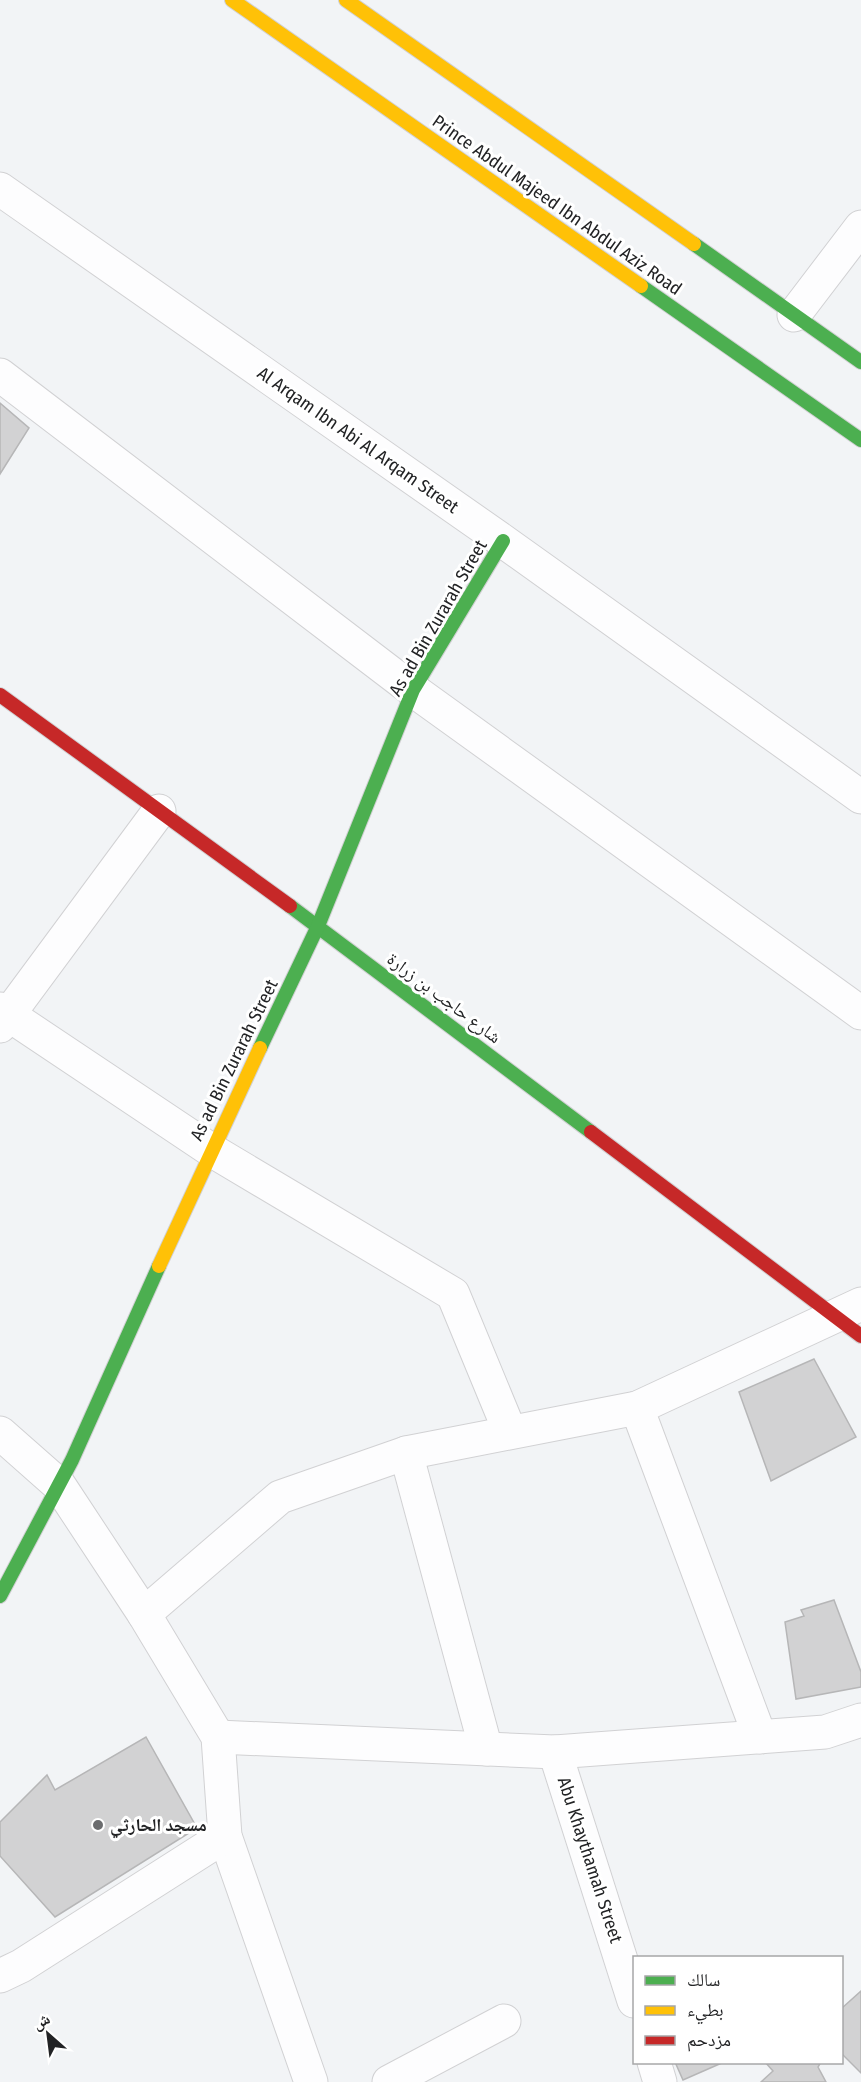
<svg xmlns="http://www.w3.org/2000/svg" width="861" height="2082" font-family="'Fira Sans Condensed','Noto Naskh Arabic',sans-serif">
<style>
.building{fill:#d2d2d3;stroke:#b6b6b7;stroke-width:1.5}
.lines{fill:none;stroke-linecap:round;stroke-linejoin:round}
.street-casing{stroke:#d1d1d3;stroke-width:35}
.fast-casing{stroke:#d1d1d3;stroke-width:16}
.slow-casing{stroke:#d1d1d3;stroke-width:16}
.jam-casing{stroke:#d1d1d3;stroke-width:16}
.street{stroke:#fdfdfe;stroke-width:33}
.fast{stroke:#4caf50;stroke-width:14}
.slow{stroke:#ffc107;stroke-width:14}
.jam{stroke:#c62828;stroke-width:14}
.poi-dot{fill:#6b6c6e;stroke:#fff;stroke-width:2}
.labels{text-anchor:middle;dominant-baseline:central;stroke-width:6;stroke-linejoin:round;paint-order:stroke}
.street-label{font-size:18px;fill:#222325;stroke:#fff}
.poi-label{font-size:18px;font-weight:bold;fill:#222325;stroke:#fff;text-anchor:start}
</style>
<rect width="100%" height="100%" fill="#f2f4f6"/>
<g class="building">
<polygon points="0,403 29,428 0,474"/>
<polygon points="814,1359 856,1437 771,1481 739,1392"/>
<polygon points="834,1600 861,1672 861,1687 796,1699 785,1622 804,1616 801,1610"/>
<polygon points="146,1737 197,1828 55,1917 0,1856 0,1822 47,1775 55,1790"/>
<polygon points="861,1991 861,2073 842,2054 842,2008"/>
<polygon points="675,2062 724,2062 683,2080"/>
<polygon points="765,2062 821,2062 818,2067 826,2082 761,2082 773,2071"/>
</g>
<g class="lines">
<defs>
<g id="street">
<polyline points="0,189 503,541 861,797"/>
<polyline points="794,315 861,227"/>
<polyline points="0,375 413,690 861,1013"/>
<polyline points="0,1009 211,1150 453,1294 510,1432"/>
<polyline points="0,1026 159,811"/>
<polyline points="637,1408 760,1737"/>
<polyline points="0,1433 59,1485 144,1614 218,1737 225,1836 311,2082"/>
<polyline points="406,1453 486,1749"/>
<polyline points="144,1614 280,1497 406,1453 637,1408 861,1304"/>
<polyline points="218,1737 555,1752 825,1732 861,1720"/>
<polyline points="555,1752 634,2001"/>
<polyline points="0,1976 21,1966 225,1836"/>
<polyline points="654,2062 660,2082"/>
<polyline points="389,2082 504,2021"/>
</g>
<g id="fast">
<polyline points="694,244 861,362"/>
<polyline points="641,286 861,440"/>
<polyline points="290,906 591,1132"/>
<polyline points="260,1048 318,926 413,690 503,541"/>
<polyline points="0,1596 72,1460 159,1266"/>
</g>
<g id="slow">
<polyline points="232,0 641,286"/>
<polyline points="346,0 694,244"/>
<polyline points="159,1266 260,1048"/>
</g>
<g id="jam">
<polyline points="0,695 290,906"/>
<polyline points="591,1132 861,1336"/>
</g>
</defs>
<use href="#street" class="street-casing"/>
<use href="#fast" class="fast-casing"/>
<use href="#slow" class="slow-casing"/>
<use href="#jam" class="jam-casing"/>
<use href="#street" class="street"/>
<use href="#fast" class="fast"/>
<use href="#slow" class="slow"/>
<use href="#jam" class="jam"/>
</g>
<circle class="poi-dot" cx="98" cy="1825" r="6"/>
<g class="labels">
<g class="street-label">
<text transform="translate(557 205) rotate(35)">Prince Abdul Majeed Ibn Abdul Aziz Road</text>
<text transform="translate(358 440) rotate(35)">Al Arqam Ibn Abi Al Arqam Street</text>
<text transform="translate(438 618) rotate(-60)">As ad Bin Zurarah Street</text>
<text transform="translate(444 998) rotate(37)">شارع حاجب بن زرارة</text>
<text transform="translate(234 1060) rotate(-64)">As ad Bin Zurarah Street</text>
<text transform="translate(590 1860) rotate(72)">Abu Khaythamah Street</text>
</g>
<g class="poi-label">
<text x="110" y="1825">مسجد الحارثي</text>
</g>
</g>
<rect x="633" y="1956" width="210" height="108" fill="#ffffff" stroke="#a7a7a8" stroke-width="1.5"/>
<rect x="645" y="1976" width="30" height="9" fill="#4caf50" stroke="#a7a7a8" stroke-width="1.5"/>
<text x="687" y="1986" font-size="18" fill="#222325">سالك</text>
<rect x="645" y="2006" width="30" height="9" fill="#ffc107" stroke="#a7a7a8" stroke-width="1.5"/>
<text x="687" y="2016" font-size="18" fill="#222325">بطيء</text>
<rect x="645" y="2036" width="30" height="9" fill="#c62828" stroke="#a7a7a8" stroke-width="1.5"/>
<text x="687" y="2046" font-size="18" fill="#222325">مزدحم</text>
<g transform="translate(48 2034) rotate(332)" stroke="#ffffff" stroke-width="4.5" paint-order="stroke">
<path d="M0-4.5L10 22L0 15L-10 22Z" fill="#222325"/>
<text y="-9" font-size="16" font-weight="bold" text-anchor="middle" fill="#222325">ش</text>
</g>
</svg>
